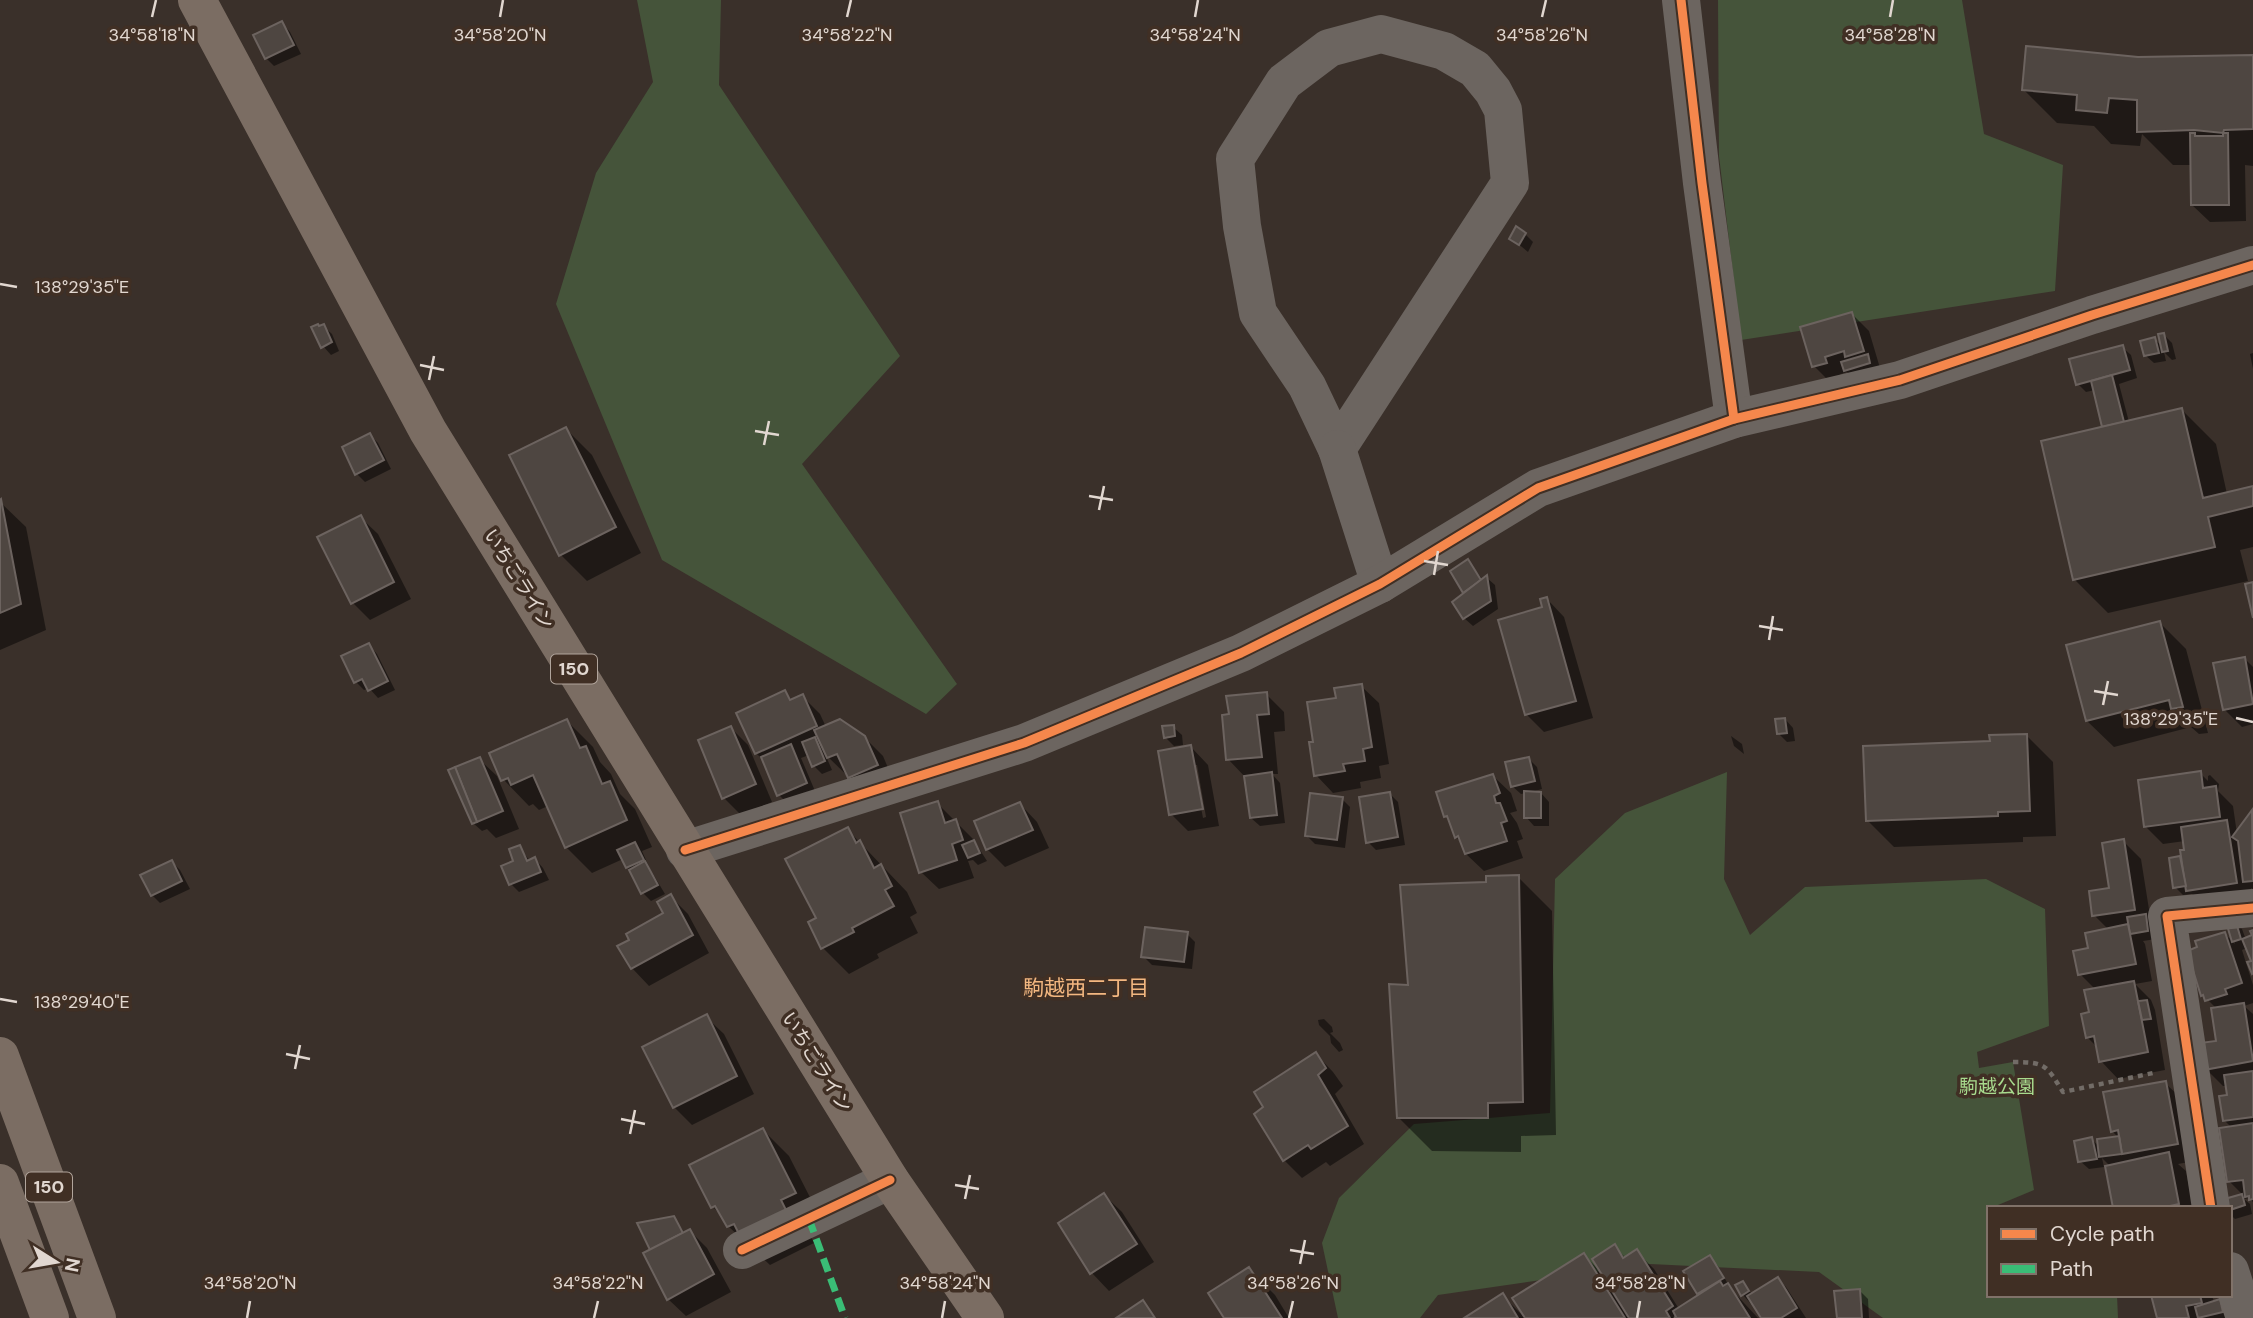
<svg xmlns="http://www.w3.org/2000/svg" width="2253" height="1318" font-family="'DM Sans','Noto Sans JP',sans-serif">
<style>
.green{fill:#45543a}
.shadow{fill:#0007;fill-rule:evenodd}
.building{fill:#4e4641;stroke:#6c635f;stroke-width:2}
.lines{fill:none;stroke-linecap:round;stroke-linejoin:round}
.path{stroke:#726c67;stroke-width:4.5;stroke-dasharray:5 5;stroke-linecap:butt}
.minor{stroke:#6c6560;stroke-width:38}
.highway{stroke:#7b6d63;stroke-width:38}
.quiet{stroke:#3abd76;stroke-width:7;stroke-dasharray:14 7;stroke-linecap:butt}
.cycleway-casing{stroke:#402f24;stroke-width:13}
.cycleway{stroke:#f5874c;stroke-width:9}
.ticks{fill:none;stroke:#e1d7d0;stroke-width:2.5}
.labels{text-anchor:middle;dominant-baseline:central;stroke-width:7;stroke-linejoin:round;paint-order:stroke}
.shield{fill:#402f24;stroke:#b1a59c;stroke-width:2}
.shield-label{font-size:18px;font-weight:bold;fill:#e1d7d0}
.street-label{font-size:19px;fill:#e1d7d0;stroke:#402f24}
.park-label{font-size:19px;fill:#a8db8e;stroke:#402f24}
.neighbourhood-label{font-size:21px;fill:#f3b780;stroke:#402f24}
.ticks-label{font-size:18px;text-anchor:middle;fill:#e1d7d0;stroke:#402f24;stroke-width:7;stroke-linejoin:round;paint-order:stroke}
</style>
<rect width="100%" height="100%" fill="#3a302a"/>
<g class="green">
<polygon points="637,0 721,0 719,85 900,356 802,464 957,684 926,714 662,560 556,304 596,173 653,82"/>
<polygon points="1718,0 1962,0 1984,134 2063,165 2055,291 1741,340 1719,156"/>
<polygon points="1727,772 1724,879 1750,935 1805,887 1986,879 2045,909 2049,1026 1977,1052 1979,1068 2013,1062 2034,1190 1998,1205 2014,1208 1989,1208 1989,1295 2117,1295 2118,1318 1883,1318 1819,1272 1650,1264 1438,1295 1420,1318 1338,1318 1322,1243 1339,1198 1414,1124 1550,1113 1555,879 1625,813"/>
</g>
<g class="shadow">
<polygon points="282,23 290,32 301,54 274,66 266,58"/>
<polygon points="2253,57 2253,166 2245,165 2246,221 2210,222 2192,205 2192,165 2173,165 2142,134 2140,146 2111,144 2094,126 2057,123 2023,89 2138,58"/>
<polygon points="1525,234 1533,242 1528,252 1511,238"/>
<polygon points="1852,314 1869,331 1880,368 1854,379 1847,372 1841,374 1831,383 1814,366"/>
<polygon points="323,326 332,334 339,351 331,355 323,346"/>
<polygon points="2164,335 2172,343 2176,359 2172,360 2164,352 2166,361 2154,363 2145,355 2154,339 2163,347"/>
<polygon points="2122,347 2131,355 2137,378 2119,384 2129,422 2182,410 2216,444 2227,494 2253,488 2253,547 2240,550 2248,581 2108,613 2074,579 2104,428 2095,390 2086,392 2078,384"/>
<polygon points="2253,353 2253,369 2250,354"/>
<polygon points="566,429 592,455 641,553 587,581 561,555"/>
<polygon points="370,435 378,443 391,469 365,482 357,474"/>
<polygon points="0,502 26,527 46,630 0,650"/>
<polygon points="360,517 378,534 411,599 370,620 353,603"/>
<polygon points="1468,561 1483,580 1487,578 1495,585 1498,609 1473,626 1464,618 1466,594 1452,571"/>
<polygon points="1547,599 1564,617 1593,718 1544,732 1526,714"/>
<polygon points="2160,623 2186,649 2208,733 2199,734 2191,727 2114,747 2087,721"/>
<polygon points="369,645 377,654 395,690 378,698 369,688 364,690 356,682"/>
<polygon points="2244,658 2253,667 2253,724 2242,727 2224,709"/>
<polygon points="1361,686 1379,703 1389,764 1379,766 1381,778 1360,782 1361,788 1333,793 1316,775 1315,743 1338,699"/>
<polygon points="785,692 793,701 802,696 820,714 826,727 864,737 883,756 894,782 867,795 825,754 832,770 822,774 814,766 809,755 801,758 815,791 787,803 779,795 764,761 756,753"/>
<polygon points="1266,694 1284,712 1285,731 1274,732 1278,774 1272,774 1280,783 1285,823 1260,826 1251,818 1246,778 1228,759 1230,716"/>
<polygon points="1785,719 1793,728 1795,741 1787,742 1779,734"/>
<polygon points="567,721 593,747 600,762 611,774 620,794 635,809 652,847 642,851 650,869 665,894 651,901 643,893 623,859 592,873 566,847 548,806 539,810 533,804 529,806 503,779"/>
<polygon points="1173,727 1182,735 1183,745 1174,746 1166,738"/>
<polygon points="731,728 748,745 772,802 741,815 724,798"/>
<polygon points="2026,735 2053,762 2056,836 2023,837 2023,842 1894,847 1867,820 1991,742"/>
<polygon points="1731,736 1742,744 1744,754 1734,746"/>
<path d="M1191,747L1208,765L1219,826L1188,831L1171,814ZM1193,765H1197L1206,817L1203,818Z"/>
<polygon points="479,759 497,776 519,829 496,838 487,829 482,831 473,823"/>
<polygon points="1529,759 1537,767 1542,789 1531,792 1541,793 1549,802 1549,826 1534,826 1526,817 1526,793 1521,794 1512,786"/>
<polygon points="2200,773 2208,781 2208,776 2210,775 2219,784 2218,791 2233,806 2237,834 2253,813 2253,889 2251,888 2253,900 2205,907 2192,894 2183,895 2175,887 2180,858 2183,861 2186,851 2185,841 2163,844 2146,827"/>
<polygon points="1493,776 1511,793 1517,811 1510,813 1517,823 1523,839 1517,841 1523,858 1484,871 1466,854 1462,843 1456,837 1451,820 1446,816"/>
<polygon points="1390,794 1398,802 1405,845 1376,850 1368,842"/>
<polygon points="1342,799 1350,807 1345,848 1315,844 1307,836"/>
<polygon points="937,803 973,839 987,861 978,865 973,860 968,861 974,878 939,889 921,872"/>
<polygon points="1020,804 1037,822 1049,848 1005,867 987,849"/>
<polygon points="847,829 907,892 917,913 910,917 918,933 877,954 879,958 849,974 823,948 818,918"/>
<polygon points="2123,841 2141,859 2151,922 2156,939 2143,941 2145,944 2152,981 2135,984 2151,1000 2155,1010 2165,1070 2118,1079 2101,1061 2098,1048 2087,1037 2096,990 2080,974 2090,949 2109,930 2094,915 2111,889"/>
<polygon points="519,847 530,861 535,859 543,868 549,880 519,892 511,884"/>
<polygon points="172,862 180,870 190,889 160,903 152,895"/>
<polygon points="1518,877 1552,911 1556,1135 1521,1136 1521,1152 1432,1151 1398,1117 1410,986 1488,884"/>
<polygon points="670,896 688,914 709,953 649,986 632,968 666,914"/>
<polygon points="2234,921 2242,929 2246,940 2253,937 2253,970 2253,962 2247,948 2242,950 2253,985 2253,1003 2244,1006 2253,1014 2253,1202 2249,1198 2244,1199 2250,1204 2252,1214 2235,1219 2230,1214 2230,1208 2223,1201 2243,1195 2229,1181 2232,1128 2224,1120 2229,1096 2227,1086 2223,1086 2206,1069 2218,1042 2217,1009 2203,995 2189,952 2225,934 2235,944 2228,923"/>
<polygon points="1187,934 1195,942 1192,969 1152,965 1143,956"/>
<polygon points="706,1017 724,1034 754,1094 692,1125 674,1107"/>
<polygon points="1324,1019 1332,1027 1333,1032 1330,1033 1340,1043 1343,1050 1339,1052 1331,1043 1330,1036 1319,1025 1318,1020"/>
<polygon points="1316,1054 1333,1072 1343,1086 1335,1094 1364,1144 1330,1166 1326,1162 1302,1178 1284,1160 1256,1115"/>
<polygon points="2165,1083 2183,1100 2194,1161 2178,1164 2186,1171 2193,1208 2115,1208 2110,1166 2102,1158 2104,1167 2089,1169 2080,1161 2091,1139 2100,1147 2119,1138 2112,1131"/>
<polygon points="763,1130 789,1156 821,1219 806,1227 814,1243 770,1265 728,1226 724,1218 713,1207"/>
<polygon points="1104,1195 1122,1212 1154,1262 1109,1291 1092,1273 1060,1223"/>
<polygon points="673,1218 685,1233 690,1231 707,1248 731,1292 686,1316 668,1299 653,1250"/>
<polygon points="1614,1247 1626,1258 1637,1252 1654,1269 1679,1309 1701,1295 1686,1272 1710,1258 1718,1266 1730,1288 1758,1318 1525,1318 1584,1255 1599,1270"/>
<polygon points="1249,1269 1275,1295 1289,1318 1226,1318"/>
<polygon points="1778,1279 1786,1287 1806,1318 1763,1318 1753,1302 1751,1304 1743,1295 1737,1286 1742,1283 1753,1295"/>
<polygon points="1859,1290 1868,1299 1869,1318 1839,1318"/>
<polygon points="1502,1295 1525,1318 1467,1318"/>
<polygon points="2152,1295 2212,1295 2214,1303 2230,1318 2158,1318"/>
</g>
<g class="building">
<polygon points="282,21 294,45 265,59 253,35"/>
<polygon points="2026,46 2138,57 2253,55 2253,129 2224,130 2223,133 2194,130 2137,132 2137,100 2109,98 2107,113 2076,110 2077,95 2022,90"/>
<polygon points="2190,133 2195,133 2195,136 2223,136 2223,133 2228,133 2229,205 2191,205"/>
<polygon points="1516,226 1526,233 1519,245 1509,239"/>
<polygon points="1852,312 1864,351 1845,357 1844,351 1825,357 1827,363 1812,367 1800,327"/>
<polygon points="318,324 319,326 324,324 332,342 321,348 311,327"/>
<polygon points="2164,333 2168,351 2162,352 2158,334"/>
<polygon points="2155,337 2159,353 2144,356 2140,341"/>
<polygon points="2123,345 2130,370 2076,385 2069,359"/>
<polygon points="1868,354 1870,363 1844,371 1841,362"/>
<polygon points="2112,375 2124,422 2102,427 2091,381"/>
<polygon points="2182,408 2203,498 2253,486 2253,506 2208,517 2215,547 2073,580 2041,441"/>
<polygon points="566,427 616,527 559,556 509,455"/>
<polygon points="370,433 384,460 355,475 342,447"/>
<polygon points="1,499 21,604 0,613 0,500"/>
<polygon points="361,515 394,582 351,604 317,537"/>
<polygon points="1468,559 1481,580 1463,593 1450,571"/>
<polygon points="1487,575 1491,601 1463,619 1452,602"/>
<polygon points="2253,582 2253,618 2245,584"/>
<polygon points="1547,597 1576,701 1525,715 1498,620 1542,607 1540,599"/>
<polygon points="2160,621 2183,707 2171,709 2169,700 2086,721 2066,645"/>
<polygon points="369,643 388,681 368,691 362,679 354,683 341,656"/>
<polygon points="2245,657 2253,704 2223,710 2213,663"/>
<polygon points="1362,684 1372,747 1363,749 1365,761 1343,764 1345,771 1314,776 1309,742 1313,742 1307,702 1336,698 1334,688"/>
<polygon points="785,690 790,700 803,694 817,726 755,754 736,713"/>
<polygon points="1267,692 1269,714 1257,715 1262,757 1226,760 1222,715 1229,714 1226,696"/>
<polygon points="1785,718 1787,733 1777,734 1775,719"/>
<polygon points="567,719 580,748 586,746 602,784 610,781 627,820 565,848 533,775 511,785 508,778 501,781 489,753"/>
<polygon points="840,719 865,736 878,765 848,778 837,754 827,758 814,730"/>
<polygon points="1174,725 1175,736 1164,738 1162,726"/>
<polygon points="731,726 756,784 722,799 698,740"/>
<polygon points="2027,734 2030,811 1998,812 1998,816 1866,821 1863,746 1990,741 1989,735"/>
<polygon points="815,737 825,761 812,767 802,742"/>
<polygon points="791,744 807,783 777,796 761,757"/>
<polygon points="1191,745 1203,809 1169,815 1158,751"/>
<polygon points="480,757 503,811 477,822 455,767"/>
<polygon points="1529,757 1535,781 1511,787 1505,762"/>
<polygon points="455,767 477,822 472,824 448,770"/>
<polygon points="2201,771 2203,788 2216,786 2220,817 2144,827 2138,780"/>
<polygon points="1272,772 1277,815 1250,818 1244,776"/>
<polygon points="1493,774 1500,793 1494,796 1496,803 1500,803 1507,821 1501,823 1507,841 1465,854 1458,836 1455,838 1447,816 1444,817 1436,792"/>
<polygon points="1524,791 1541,792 1541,818 1524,818"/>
<polygon points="1390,792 1398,837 1366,843 1359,797"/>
<polygon points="1310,793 1343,797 1337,840 1305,836"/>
<polygon points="938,801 945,823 956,819 963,840 952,844 957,860 919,873 900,813"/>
<polygon points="1020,802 1033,830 986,850 974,821"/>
<polygon points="2252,810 2253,881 2243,882 2238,841 2232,837"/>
<polygon points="2227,820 2237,883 2186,891 2180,850 2184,850 2181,827"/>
<polygon points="848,827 856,843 860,840 874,868 881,864 892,886 885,890 894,906 852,928 854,932 821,949 808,922 816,918 785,859"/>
<polygon points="2124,839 2135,910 2092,916 2089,891 2109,888 2102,843"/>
<polygon points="974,840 980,853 968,858 962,845"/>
<polygon points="635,842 644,860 626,868 617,850"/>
<polygon points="520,845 527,861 535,857 541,872 509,885 501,866 513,861 509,849"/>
<polygon points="2180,856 2186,886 2173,888 2169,858"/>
<polygon points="172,860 182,881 151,896 140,875"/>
<polygon points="645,861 658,885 641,894 629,870"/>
<polygon points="1519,875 1523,1102 1488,1103 1488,1118 1397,1118 1389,984 1408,985 1400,885 1486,882 1486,876"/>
<polygon points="671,894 693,935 631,969 617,946 629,940 626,934 663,913 657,902"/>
<polygon points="2146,914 2148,931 2130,934 2127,917"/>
<polygon points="2235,919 2241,939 2232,942 2226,922"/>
<polygon points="2128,924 2136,964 2078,975 2073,951 2088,948 2085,933"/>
<polygon points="1145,927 1188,932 1184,962 1141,957"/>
<polygon points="2253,930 2253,973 2252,974 2247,962 2251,961 2242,939 2252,935 2250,931"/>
<polygon points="2225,932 2242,983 2225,989 2227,994 2205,1001 2203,995 2201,996 2187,951 2197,947 2195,941"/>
<polygon points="2134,981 2148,1052 2099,1062 2094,1036 2086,1038 2081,1014 2089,1012 2084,990"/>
<polygon points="2147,1000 2151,1019 2142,1020 2138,1001"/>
<polygon points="2244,1003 2253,1061 2204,1070 2200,1043 2216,1041 2211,1008"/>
<polygon points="707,1014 737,1076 673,1108 642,1047"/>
<polygon points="1316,1052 1326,1068 1318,1075 1348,1126 1311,1149 1308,1145 1283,1161 1254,1114 1263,1107 1254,1092"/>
<polygon points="2253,1071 2253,1117 2223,1121 2219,1096 2227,1095 2224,1075"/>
<polygon points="2166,1081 2178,1144 2122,1154 2118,1130 2111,1132 2103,1092"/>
<polygon points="2253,1123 2253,1199 2249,1200 2249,1196 2245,1197 2243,1180 2227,1182 2219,1128"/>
<polygon points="763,1128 796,1193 781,1200 789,1216 742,1240 734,1224 727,1227 715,1206 711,1208 689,1165"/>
<polygon points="2119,1136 2122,1154 2099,1157 2097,1139"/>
<polygon points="2092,1137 2097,1159 2078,1162 2074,1141"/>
<polygon points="2169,1152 2179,1204 2161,1208 2113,1208 2105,1166"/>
<polygon points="1104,1193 1137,1244 1090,1274 1058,1223"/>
<polygon points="2242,1194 2245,1205 2230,1210 2230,1208 2224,1208 2221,1200"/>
<polygon points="674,1216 683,1233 650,1250 637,1223"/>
<polygon points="690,1229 714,1274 667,1300 643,1253"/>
<polygon points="1615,1244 1623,1258 1637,1249 1673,1306 1666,1311 1670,1318 1629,1318 1592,1259"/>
<polygon points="1584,1253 1625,1318 1525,1318 1512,1298"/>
<polygon points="1710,1255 1724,1278 1697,1294 1683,1271"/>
<polygon points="1249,1267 1282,1318 1224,1318 1208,1293"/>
<polygon points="1778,1277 1797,1308 1781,1318 1761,1318 1747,1296"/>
<polygon points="1720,1281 1723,1286 1728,1283 1750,1318 1674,1318 1676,1317 1673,1311"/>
<polygon points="1743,1281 1749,1291 1741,1296 1735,1285"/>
<polygon points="1860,1289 1862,1318 1837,1318 1834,1291"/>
<polygon points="1503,1293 1518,1318 1464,1318"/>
<polygon points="2151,1295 2200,1295 2202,1303 2186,1306 2189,1318 2157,1318"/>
<polygon points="2220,1299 2223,1312 2198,1318 2195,1307"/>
<polygon points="1143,1300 1155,1318 1116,1318"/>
</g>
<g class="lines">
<path class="path" d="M2013,1062C2046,1062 2046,1065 2063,1092L2153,1073"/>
<g class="minor">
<polyline points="1681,0 1702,183 1734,419"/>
<polygon points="1381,34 1444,51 1475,69 1493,91 1503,110 1510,183 1337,449 1307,386 1258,313 1242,226 1235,159 1284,82 1329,48"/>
<polyline points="1337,449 1380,584"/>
<polyline points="685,850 1024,743 1241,653 1380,584 1538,488 1734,419 1900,380 2092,315 2253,265"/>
<polyline points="2211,1208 2167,916 2253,908"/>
<polyline points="742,1250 890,1180"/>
<polyline points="2230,1271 2245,1318"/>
</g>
<g class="highway">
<polyline points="197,0 428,431 890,1180 985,1318"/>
<polyline points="0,1056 97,1318"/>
<polyline points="0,1183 50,1318"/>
</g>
<polyline class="quiet" points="809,1219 845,1318"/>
<defs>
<g id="cycleway">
<polyline points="1681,0 1702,183 1734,419"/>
<polyline points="685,850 1024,743 1241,653 1380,584 1538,488 1734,419 1900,380 2092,315 2253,265"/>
<polyline points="2211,1208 2167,916 2253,908"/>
<polyline points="742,1250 890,1180"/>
</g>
</defs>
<use href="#cycleway" class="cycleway-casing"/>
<use href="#cycleway" class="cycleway"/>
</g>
<path class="ticks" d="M152,17L156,0M500,17L503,0M847,17L851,0M1195,17L1198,0M1542,17L1546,0M1890,17L1893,0M0,284L17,287M420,365L444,370M429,380L434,356M755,431L779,435M764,445L769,421M1089,496L1113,500M1099,510L1104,486M1424,561L1448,565M1434,575L1438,551M1759,626L1783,630M1769,640L1773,616M2094,691L2118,695M2103,705L2108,681M2236,718L2253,722M0,999L17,1002M286,1054L310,1059M295,1069L300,1045M621,1119L645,1124M630,1134L635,1110M955,1185L979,1189M965,1199L970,1175M1290,1250L1314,1254M1300,1264L1305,1240M247,1318L250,1301M594,1318L598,1301M942,1318L945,1301M1289,1318L1293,1301M1637,1318L1640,1301"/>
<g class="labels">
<g class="shield">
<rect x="551" y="654.5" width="46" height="29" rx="5"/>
<rect x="26" y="1172.5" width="46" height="29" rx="5"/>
</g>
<g class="shield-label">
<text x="574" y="669">150</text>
<text x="49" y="1187">150</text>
</g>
<g class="street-label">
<text transform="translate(519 579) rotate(58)">いちごライン</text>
<text transform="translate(817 1062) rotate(58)">いちごライン</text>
</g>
<g class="park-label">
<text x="1997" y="1086">駒越公園</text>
</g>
<g class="neighbourhood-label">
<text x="1086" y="988">駒越西二丁目</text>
</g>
</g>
<g class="ticks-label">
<text x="152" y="41">34°58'18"N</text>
<text x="500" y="41">34°58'20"N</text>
<text x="847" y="41">34°58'22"N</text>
<text x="1542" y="41">34°58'26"N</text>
<text x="1195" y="41">34°58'24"N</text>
<text x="1890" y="41">34°58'28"N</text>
<text x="82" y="293">138°29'35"E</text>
<text x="2171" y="725">138°29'35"E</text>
<text x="82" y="1008">138°29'40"E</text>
<text x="250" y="1289">34°58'20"N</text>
<text x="598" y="1289">34°58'22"N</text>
<text x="945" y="1289">34°58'24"N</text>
<text x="1293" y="1289">34°58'26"N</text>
<text x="1640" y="1289">34°58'28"N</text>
</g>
<rect x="1987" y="1206" width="245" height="91" fill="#402f24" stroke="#807269" stroke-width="2"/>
<rect x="2001" y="1229" width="35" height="10" fill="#f5874c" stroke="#807269" stroke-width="2"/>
<text x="2050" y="1241" font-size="21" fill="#e1d7d0">Cycle path</text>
<rect x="2001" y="1264" width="35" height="10" fill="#3abd76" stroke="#807269" stroke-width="2"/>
<text x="2050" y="1276" font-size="21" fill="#e1d7d0">Path</text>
<g transform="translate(56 1262) rotate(101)" stroke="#402f24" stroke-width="5" paint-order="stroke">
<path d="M0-5L12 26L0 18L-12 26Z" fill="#e1d7d0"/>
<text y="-10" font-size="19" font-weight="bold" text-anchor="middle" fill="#e1d7d0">N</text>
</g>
</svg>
